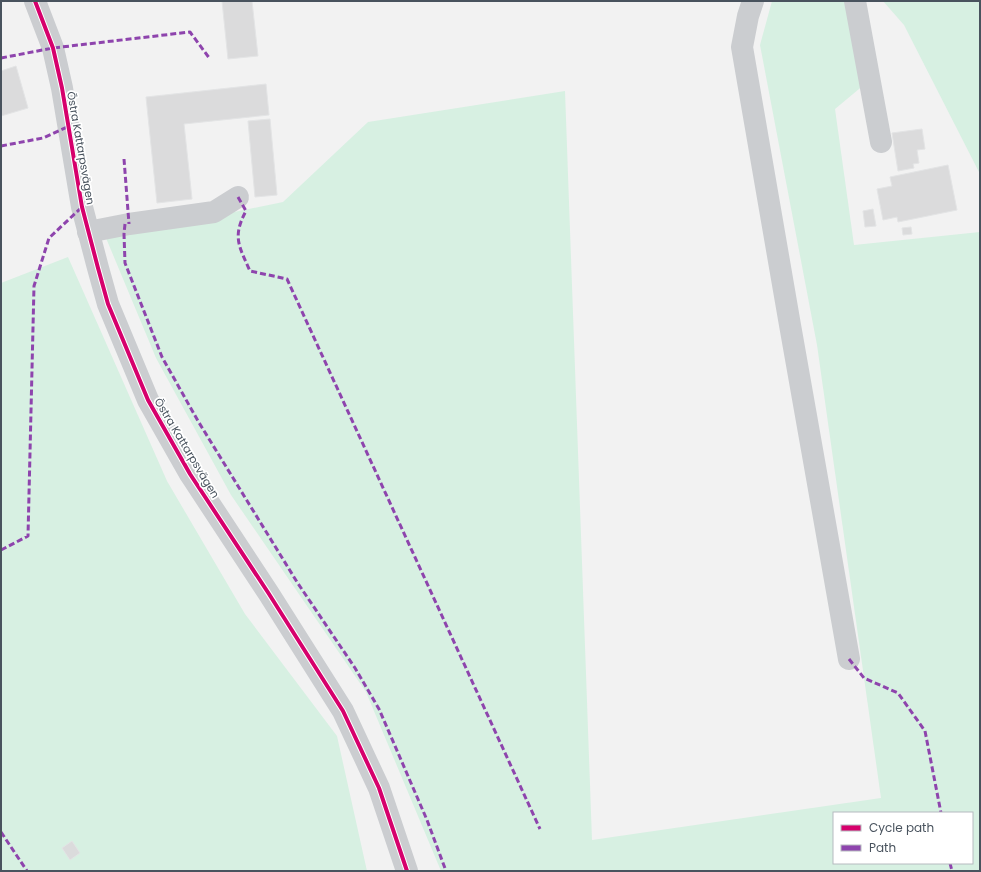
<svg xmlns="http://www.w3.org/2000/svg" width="981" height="872" font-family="Poppins,sans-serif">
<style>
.grass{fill:#d7f0e2;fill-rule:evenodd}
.building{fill:#dbdbdc;stroke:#e3e4e5}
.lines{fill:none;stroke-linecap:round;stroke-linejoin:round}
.minor{stroke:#cbcdd0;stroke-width:22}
.quiet{stroke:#8e44ad;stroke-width:3;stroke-dasharray:6 3;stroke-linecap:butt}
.cycleway-casing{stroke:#fff;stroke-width:6}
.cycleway{stroke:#d6006c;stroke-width:4}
.labels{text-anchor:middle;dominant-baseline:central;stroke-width:3.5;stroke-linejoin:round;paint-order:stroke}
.street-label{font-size:11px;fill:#49535e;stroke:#fff}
</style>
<rect width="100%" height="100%" fill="#f2f2f2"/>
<g class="grass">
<path d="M772,1H864L871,79L835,109L854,245L980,232V871H441L366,692L231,495L156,358L106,238L283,202L368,122L565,91L592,840L881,798L817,345L760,45ZM834,813H972V863H834Z"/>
<polygon points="883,1 980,1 980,174 904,25"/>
<polygon points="68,257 167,481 245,614 337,736 367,871 3,871 1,869 1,283"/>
</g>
<g class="building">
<polygon points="222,1 252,1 258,56 228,59"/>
<polygon points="16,66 28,108 1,116 1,71"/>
<polygon points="266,84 269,115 184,124 192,199 157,203 146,97"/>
<polygon points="270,119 277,195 255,197 248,121"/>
<polygon points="922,129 925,149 917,150 919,163 913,164 914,168 898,171 892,133"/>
<polygon points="948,165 957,210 898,222 897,217 883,220 877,189 892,186 890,177"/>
<polygon points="873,209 876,226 865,227 863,211"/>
<polygon points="911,227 912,234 903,235 902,228"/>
<polygon points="72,841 80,853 70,860 62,848"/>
</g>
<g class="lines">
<g class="minor">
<polyline points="35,1 53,48 62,88 82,207 98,268 108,304 148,400 190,474 269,594 343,711 379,788 407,871"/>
<polyline points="753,1 748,16 742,47 790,325 849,659"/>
<polyline points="855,1 881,142"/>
<polyline points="88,232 129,224 214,212 238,197"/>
</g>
<g class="quiet">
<polyline points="1,58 53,48 190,32 210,59"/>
<polyline points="1,146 43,138 67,127"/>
<polyline points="124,159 129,224"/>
<path d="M238,197L246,211C232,237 239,246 250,271L287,279L540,829"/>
<polyline points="125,224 124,234 125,263 162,357 198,421 297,582 355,668 379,709 427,820 446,871"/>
<polyline points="1,550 28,536 34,286 49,238 82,207"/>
<polyline points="849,659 864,678 898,693 925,731 941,813"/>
<polyline points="1,832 27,871"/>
<polyline points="950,863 952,871"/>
</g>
<defs>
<polyline id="cycleway" points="35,1 53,48 62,88 82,207 98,268 108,304 148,400 190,474 269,594 343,711 379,788 407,871"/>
</defs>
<use href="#cycleway" class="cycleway-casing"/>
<use href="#cycleway" class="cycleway"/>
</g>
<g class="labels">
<g class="street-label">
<text transform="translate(81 148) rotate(80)">Östra Kattarpsvägen</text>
<text transform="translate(187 448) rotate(59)">Östra Kattarpsvägen</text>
</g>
</g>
<rect width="981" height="872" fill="none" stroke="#49535e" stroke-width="4"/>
<rect x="833" y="812" width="140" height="52" fill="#ffffff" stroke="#b6babf"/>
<rect x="841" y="825" width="20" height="6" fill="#d6006c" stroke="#b6babf"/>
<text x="869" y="832" font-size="12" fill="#49535e">Cycle path</text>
<rect x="841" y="845" width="20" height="6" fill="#8e44ad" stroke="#b6babf"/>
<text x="869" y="852" font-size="12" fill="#49535e">Path</text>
</svg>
